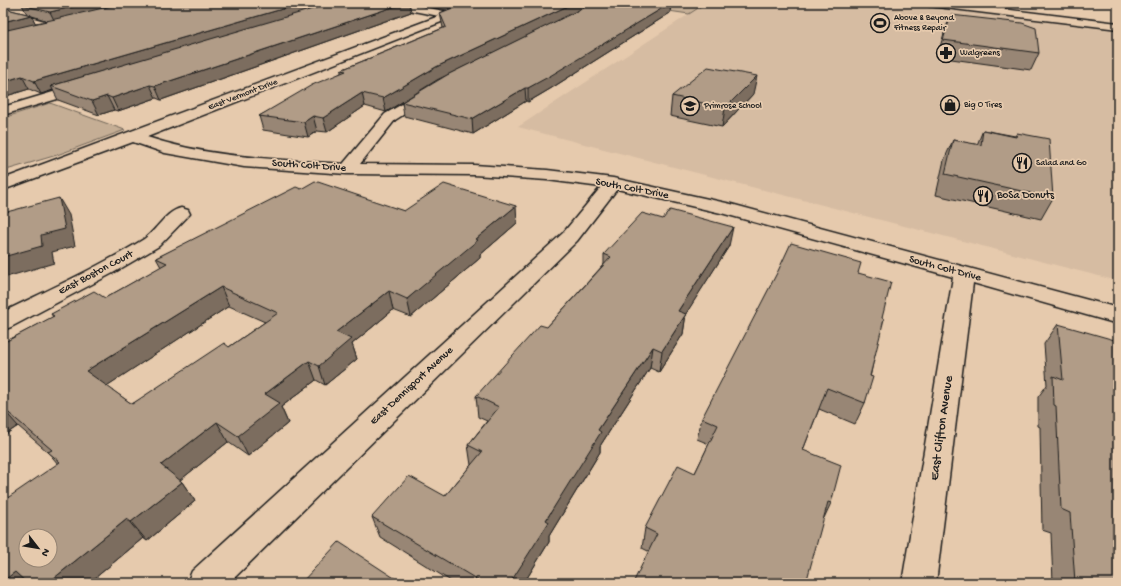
<svg xmlns="http://www.w3.org/2000/svg" width="1121" height="586" font-family="'Gochi Hand',sans-serif">
<style>
.built{fill:#d6bca2}
.green{fill:#c5ae95;stroke:#706558}
.lines{fill:none;stroke-linecap:round;stroke-linejoin:round}
.minor-casing{stroke:#1c1c1c;stroke-width:3}
.secondary-casing{stroke:#1c1c1c;stroke-width:3}
.minor{fill:#e6caad;fill-rule:evenodd}
.secondary{fill:#e6caad;fill-rule:evenodd}
.wall{fill:#988674;stroke:#1c1c1c;fill-rule:evenodd}
.shaded-wall{fill:#7c6d5e;stroke:#1c1c1c}
.building{fill:#b19c87;stroke:#1c1c1c;fill-rule:evenodd}
.labels{text-anchor:middle;dominant-baseline:central;stroke-width:3.5;stroke-linejoin:round;paint-order:stroke}
.far-poi-label{font-size:9px;fill:#1c1c1c;stroke:#e6caad;text-anchor:start}
.far-street-label{font-size:9px;fill:#1c1c1c;stroke:#e6caad}
.street-label{font-size:11px;fill:#1c1c1c;stroke:#e6caad}
.poi-label{font-size:11px;fill:#1c1c1c;stroke:#e6caad;text-anchor:start}
.near-street-label{font-size:13px;fill:#1c1c1c;stroke:#e6caad}
</style>
<rect width="100%" height="100%" fill="#e6caad"/>
<filter id="ink" filterUnits="userSpaceOnUse"><feTurbulence type="fractalNoise" baseFrequency=".025" numOctaves="2"/><feDisplacementMap in="SourceGraphic" scale="8" xChannelSelector="R" yChannelSelector="G"/><feConvolveMatrix kernelMatrix="1 2 1 2 8 2 1 2 1" color-interpolation-filters="sRGB"/></filter>
<g filter="url(#ink)">
<polygon class="built" points="706,3 899,3 1118,31 1118,281 518,127"/>
<g class="green">
<polygon points="621,3 706,3 689,14 621,4"/>
<polygon points="50,103 125,130 57,155 3,171 3,118"/>
</g>
<g class="lines">
<defs>
<g id="minor">
<path d="M383,3H403L449,12L473,3H486L454,17L147,137C210,158 277,159 343,164L385,114L428,89L433,90L435,93L433,96L395,120L360,164L474,165L547,170L613,178L731,204L1118,308V324L973,283L936,583H902L953,277L721,213L617,189L577,241L229,583H187L192,571L563,233L601,187L547,180L474,175L347,174L244,167L165,153L133,142L3,190V179L439,16L388,6Z"/>
<polygon points="3,10 60,25 61,27 56,30 3,16"/>
<polygon points="83,83 89,87 88,90 3,115 3,107"/>
<path d="M181,208L188,210L190,214L159,246L113,273L11,327L3,330V312C50,289 99,267 144,239C157,230 165,212 181,208Z"/>
</g>
<polygon id="secondary" points="924,3 952,3 1118,23 1118,29 929,6"/>
</defs>
<use href="#minor" class="minor-casing"/>
<use href="#secondary" class="secondary-casing"/>
<use href="#minor" class="minor"/>
<use href="#secondary" class="secondary"/>
</g>
<g class="wall">
<path d="M28,3H409L411,12L161,100L156,98L118,111L114,110L99,115L58,100L53,90L41,94L29,89L3,97V8L27,14L22,5ZM32,16L48,21L35,23Z"/>
<polygon points="411,3 591,3 591,4 593,3 671,3 670,13 550,89 528,102 526,101 473,134 404,116 402,102 507,46 437,80 386,112 365,106 327,132 317,131 308,137 263,130 259,116 341,73 341,70 443,28 440,13 447,10 435,8 434,4 427,6"/>
<polygon points="951,15 1039,53 1031,70 937,57 945,30"/>
<polygon points="753,94 722,127 670,116 672,96"/>
<polygon points="983,130 1015,136 1017,133 1053,198 1041,219 936,195 944,160 953,140 977,145"/>
<path d="M301,189L404,211L517,223L480,255V258L411,317L393,310L352,344L357,359L325,385L316,380L281,407L288,423L248,456L228,442L180,480L182,482L195,501L147,541L143,538L89,583H3L58,464L48,452L18,426L3,436V343L53,317L51,314L105,298L161,267L156,258ZM229,306L265,322L229,347L132,404L106,386Z"/>
<polygon points="729,246 686,313 683,334 659,372 650,368 600,446 600,452 549,536 549,542 524,583 454,583 380,537 372,517 445,496 471,465 468,445 487,421 478,417 476,396 547,327 604,264 604,254"/>
<polygon points="858,273 882,318 865,403 855,424 819,409 803,450 831,503 824,518 648,551 642,548 645,528 695,473 709,444 697,439 702,418"/>
<polygon points="1058,324 1118,583 1053,583 1051,533 1042,530 1040,427 1038,426 1038,397 1047,385 1044,344"/>
</g>
<g class="shaded-wall">
<polygon points="89,3 137,3 55,22 50,12"/>
<polygon points="303,3 339,3 51,86 53,90 41,94 34,81"/>
<polygon points="405,3 409,3 411,12 161,100 155,86"/>
<polygon points="427,3 434,3 434,4 427,6"/>
<polygon points="448,3 469,3 449,10"/>
<polygon points="574,3 591,3 591,5 437,80 386,112 383,98 436,67"/>
<polygon points="671,3 670,13 550,89 528,102 528,88"/>
<polygon points="31,15 37,26 3,34 3,22"/>
<polygon points="22,76 29,89 3,97 3,82"/>
<polygon points="757,76 753,94 722,127 725,108"/>
<polygon points="150,85 156,98 118,111 112,98"/>
<polygon points="525,88 526,101 473,134 472,119"/>
<polygon points="362,93 365,106 327,132 323,118"/>
<polygon points="107,96 114,110 99,115 92,101"/>
<polygon points="313,116 317,131 308,137 304,122"/>
<polygon points="59,198 69,215 75,246 52,252 54,263 3,278 3,257 41,235"/>
<polygon points="516,206 517,223 480,255 480,258 411,317 407,299 476,239"/>
<polygon points="733,227 729,246 675,331 678,311"/>
<polygon points="221,287 229,306 99,391 86,371"/>
<polygon points="389,291 393,310 352,344 357,359 325,385 319,366 336,332"/>
<polygon points="686,314 683,334 659,372 662,351"/>
<polygon points="653,347 650,368 600,446 600,452 549,536 549,542 524,583 510,583 598,430"/>
<polygon points="309,361 316,380 281,407 288,423 248,456 238,436 265,394"/>
<polygon points="3,409 18,426 3,436"/>
<polygon points="217,422 228,442 174,485 161,465"/>
<polygon points="182,482 195,501 147,541 131,522"/>
<polygon points="127,519 143,538 89,583 48,583"/>
<polygon points="15,572 27,583 3,583 3,581"/>
</g>
<g class="building">
<polygon points="29,3 89,3 50,12 22,5"/>
<polygon points="125,3 303,3 34,81 22,76 3,82 3,31"/>
<polygon points="333,3 405,3 155,86 150,85 112,98 107,96 92,101 51,86"/>
<polygon points="465,3 574,3 436,67 383,98 362,93 323,118 313,116 304,122 259,116 312,85 346,71 341,70 446,27 440,13"/>
<polygon points="593,3 671,3 550,76 528,88 525,88 472,119 402,102 447,75"/>
<polygon points="3,8 31,15 3,22"/>
<polygon points="951,15 1022,23 1036,28 1039,53 943,40"/>
<polygon points="708,67 757,76 725,108 672,96"/>
<polygon points="983,130 1016,137 1017,133 1049,139 1053,198 945,174 953,140 981,145"/>
<path d="M315,181L404,211L444,184L516,206L476,239L478,240L407,299L389,291L336,332L351,339L319,366L309,361L265,394L280,403L238,436L217,422L161,465L182,482L131,522L127,519L48,583H27L15,572L3,581V501L60,462L48,452L52,450L3,408V363L5,362L3,360V343L54,316L51,314L94,291L105,298L167,263L156,258L296,187L301,189ZM221,287L278,313L229,347L224,343L132,404L86,371ZM26,536H50V560H26Z"/>
<polygon points="59,198 65,229 41,235 42,246 3,257 3,213"/>
<polygon points="670,210 733,227 678,311 686,314 662,351 653,347 598,430 601,432 546,520 549,522 510,583 483,583 372,517 409,476 445,496 482,452 468,445 499,407 476,396 540,325 547,327 611,257 604,254 642,213 663,219"/>
<polygon points="791,243 861,263 858,273 891,282 882,318 884,319 870,376 873,377 865,403 827,388 803,450 841,465 831,503 828,502 806,583 633,583 657,534 645,528 678,465 695,473 718,425 702,418 778,271"/>
<polygon points="1058,324 1118,341 1118,583 1078,583 1075,582 1070,513 1061,509 1056,406 1054,405 1053,376 1063,380"/>
<polygon points="339,542 402,583 301,583"/>
</g>
</g>
<defs>
<symbol id="stadium-ring" viewBox="-11 -11 22 22"><circle r="9.5" fill="#e6caad" stroke="#1c1c1c" stroke-width="1.5"/><path d="M0-5a6.5 5 0 1 0 0 10a6.5 5 0 1 0 0-10ZM-3.5-1.8h7v3.6h-7Z" fill="#1c1c1c"/></symbol>
<symbol id="pharmacy-ring" viewBox="-11 -11 22 22"><circle r="9.5" fill="#e6caad" stroke="#1c1c1c" stroke-width="1.5"/><path d="M-2-6h4v4h4v4h-4v4h-4v-4h-4v-4h4Z" fill="#1c1c1c"/></symbol>
<symbol id="shop-ring" viewBox="-11 -11 22 22"><circle r="9.5" fill="#e6caad" stroke="#1c1c1c" stroke-width="1.5"/><path d="M-5-2.5h2.3a2.7 3.5 0 0 1 5.4 0H5L5.5 6h-11ZM-1.5-2.5h3a1.5 2.3 0 0 0-3 0Z" fill="#1c1c1c"/></symbol>
<symbol id="school-ring" viewBox="-11 -11 22 22"><circle r="9.5" fill="#e6caad" stroke="#1c1c1c" stroke-width="1.5"/><path d="M0-5L7-2L0 1L-7-2ZM-4 1L0 2.5L4 1V4Q0 6-4 4Z" fill="#1c1c1c"/></symbol>
<symbol id="restaurant-ring" viewBox="-11 -11 22 22"><circle r="9.5" fill="#e6caad" stroke="#1c1c1c" stroke-width="1.5"/><path d="M-5-6h1v4h1v-4h1v4h1v-4h1v5L-1.5 .5V6h-2V.5L-5-1ZM5-6V6H3V1.5H1.5Q1.5-4 5-6Z" fill="#1c1c1c"/></symbol>
</defs>
<g fill-rule="evenodd">
<use href="#stadium-ring" x="869" y="12" width="22" height="22"/>
<use href="#pharmacy-ring" x="935" y="42" width="22" height="22"/>
<use href="#shop-ring" x="939" y="94" width="22" height="22"/>
<use href="#school-ring" x="679" y="95" width="22" height="22"/>
<use href="#restaurant-ring" x="1011" y="152" width="22" height="22"/>
<use href="#restaurant-ring" x="972" y="185" width="22" height="22"/>
</g>
<g class="labels">
<g class="far-poi-label">
<text x="894" y="18">Above &amp; Beyond<tspan x="894" dy="10">Fitness Repair</tspan></text>
<text x="960" y="53">Walgreens</text>
<text x="964" y="105">Big O Tires</text>
<text x="704" y="106">Primrose School</text>
<text x="1036" y="163">Salad and Go</text>
</g>
<g class="far-street-label">
<text transform="translate(243 95) rotate(-21)">East Vermont Drive</text>
</g>
<g class="street-label">
<text transform="translate(309 166) rotate(4)">South Colt Drive</text>
<text transform="translate(632 189) rotate(11)">South Colt Drive</text>
<text transform="translate(945 269) rotate(15)">South Colt Drive</text>
<text transform="translate(96 273) rotate(-28)">East Boston Court</text>
<text transform="translate(412 386) rotate(-43)">East Dennisport Avenue</text>
</g>
<g class="poi-label">
<text x="997" y="196">BoSa Donuts</text>
</g>
<g class="near-street-label">
<text transform="translate(942 428) rotate(-82)">East Clifton Avenue</text>
</g>
</g>
<rect width="1121" height="586" fill="none" stroke="#e6caad" stroke-width="16"/>
<rect x="8" y="8" width="1105" height="570" fill="none" stroke="#1c1c1c" stroke-width="1.5" filter="url(#ink)"/>
<g transform="translate(38 548) rotate(121)"><circle r="19" fill="#e6caad" stroke="#958473"/>
<path d="M0-3L7 15L0 10L-7 15Z" fill="#1c1c1c"/>
<text y="-6" font-size="11" font-weight="bold" text-anchor="middle" fill="#1c1c1c">N</text>
</g>
</svg>
